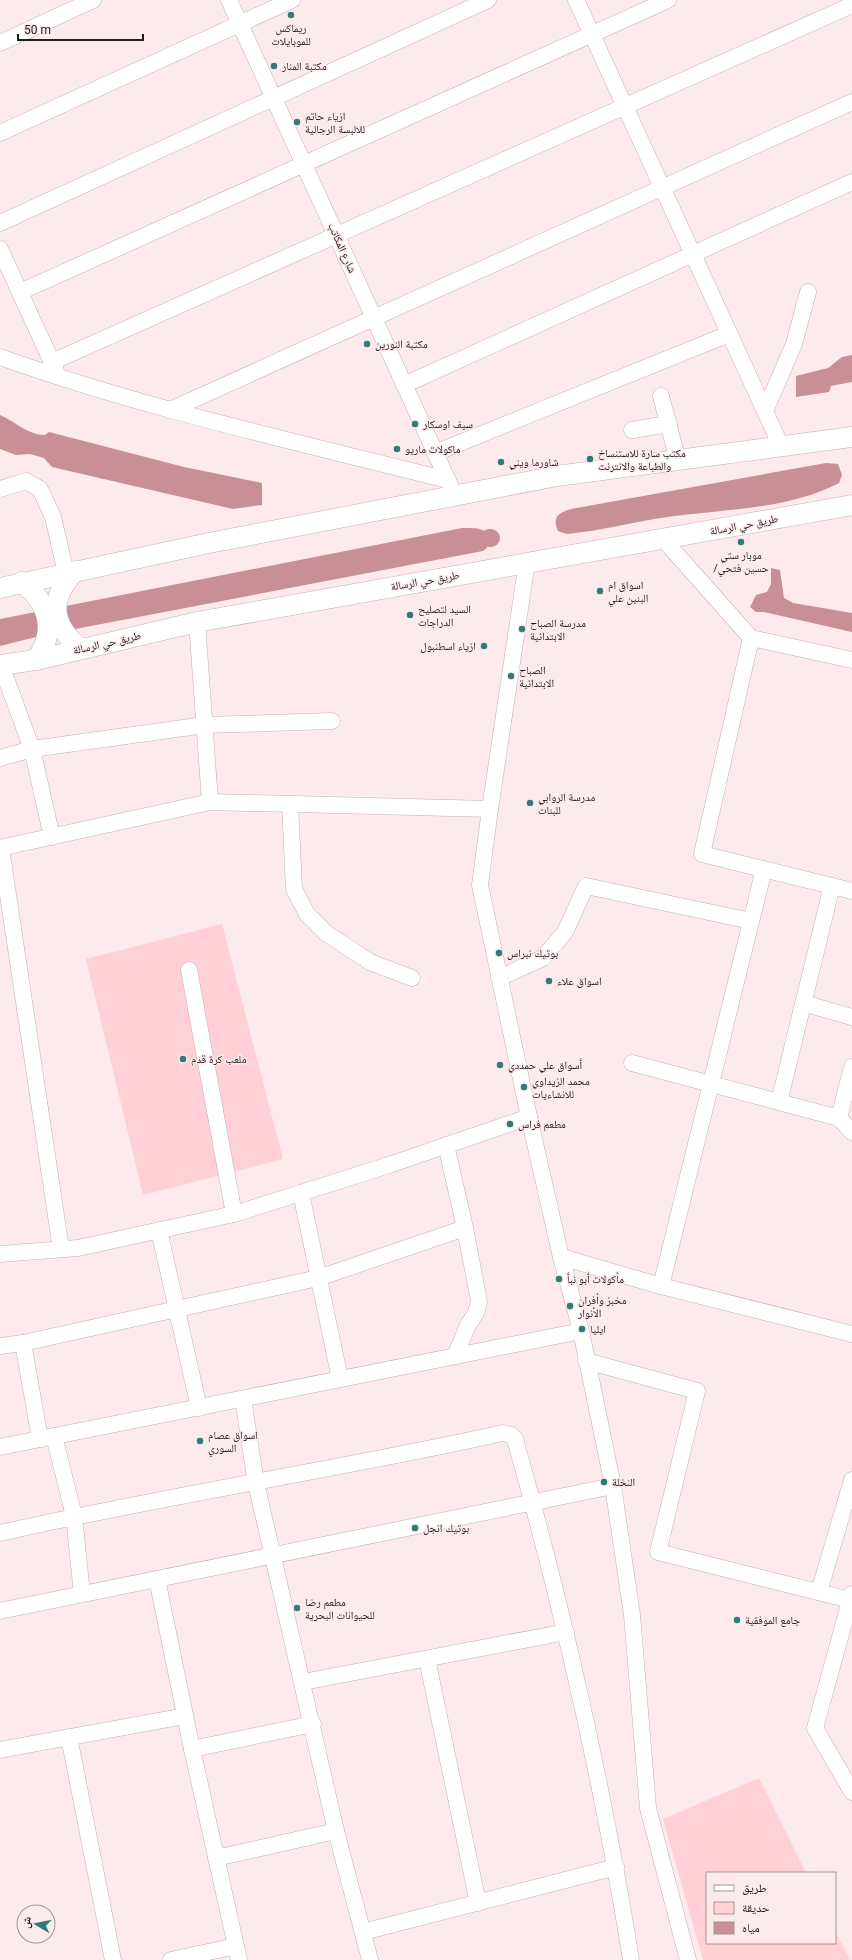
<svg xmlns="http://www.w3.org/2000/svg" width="852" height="1960" font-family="Roboto,'Noto Naskh Arabic',sans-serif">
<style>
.green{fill:#ffd0d5}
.water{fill:#c88f96}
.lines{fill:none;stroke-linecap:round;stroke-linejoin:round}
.canal{stroke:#c88f96;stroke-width:18}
.minor-casing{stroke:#c5afb2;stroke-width:17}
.major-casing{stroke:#c5afb2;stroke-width:21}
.minor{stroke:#fff;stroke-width:16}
.major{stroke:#fff;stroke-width:20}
.poi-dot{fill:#317a7a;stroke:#fceaec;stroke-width:1.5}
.labels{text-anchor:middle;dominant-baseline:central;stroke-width:3;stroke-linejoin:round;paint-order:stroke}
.poi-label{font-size:11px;fill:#21191a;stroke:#fceaec;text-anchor:start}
.street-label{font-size:11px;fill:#21191a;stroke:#fceaec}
</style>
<rect width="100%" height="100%" fill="#fceaec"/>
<g class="green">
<polygon points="222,924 283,1159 143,1195 86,959"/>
<polygon points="759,1778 806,1873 707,1873 707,1943 835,1943 835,1931 850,1960 703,1960 663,1819"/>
</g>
<g class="water">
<polygon points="852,355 852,382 831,386 829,392 796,397 796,376 828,368 842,357"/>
<path d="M0,415C16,422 28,435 45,435L49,432L184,467L262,483V505L233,509L52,467L44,458L30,454L16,455L0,449Z"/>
<path d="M826,463L838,464L842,475L839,483C787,510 724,509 667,517C633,522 601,531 567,534L558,531C552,517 558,513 571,509Z"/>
<path d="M462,528C479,528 491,527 487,548L483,551L44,635L0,646V619Z"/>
<polygon points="771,568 780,570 784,598 793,603 852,613 852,632 764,612 756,612 750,607 756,595 767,592 771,584"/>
</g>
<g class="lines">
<polyline class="canal" points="489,538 491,538"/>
<defs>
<g id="minor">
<polyline points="229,0 455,496"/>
<polyline points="576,0 781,446"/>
<polyline points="0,43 93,0"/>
<polyline points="0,133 292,0"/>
<polyline points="0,223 488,0"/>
<polyline points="0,249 56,371"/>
<polyline points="20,292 668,0"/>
<path d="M0,357C146,409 298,442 447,480"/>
<polyline points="52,362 852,5"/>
<polyline points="404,385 852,182"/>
<polyline points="661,396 678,461"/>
<polyline points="170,410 852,102"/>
<polyline points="765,411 794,344 808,292"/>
<polyline points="632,430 669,424"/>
<polyline points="435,453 729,334"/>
<polyline points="0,489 26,481 40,489 53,517 66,573"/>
<polyline points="664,540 751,638 852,660"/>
<polyline points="527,562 490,809 480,885 529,1117 561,1257 581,1331 613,1486 632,1615 648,1808 688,1960"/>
<polyline points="197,622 210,802"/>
<polyline points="751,638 702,854 852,891"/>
<polyline points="1,665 32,749 52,837"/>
<polyline points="0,758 32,749 205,725 332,721"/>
<polyline points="290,804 294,889 307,914 326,933 370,962 412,978"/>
<polyline points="0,848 210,802 490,809"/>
<polyline points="1,848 61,1249"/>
<polyline points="189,970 234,1214"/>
<polyline points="499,978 543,958 565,932 586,886 751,921"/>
<polyline points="803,1003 852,1017"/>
<polyline points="632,1063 839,1118 852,1132"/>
<polyline points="779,1102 832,886"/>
<polyline points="839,1118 852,1067"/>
<polyline points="446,1145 465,1228 479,1301 476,1313 468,1325 455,1356"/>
<polyline points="301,1193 340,1379"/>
<polyline points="159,1230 199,1408"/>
<polyline points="0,1254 78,1248 234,1214 386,1166 529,1117"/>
<polyline points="561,1257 661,1286 852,1334"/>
<polyline points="661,1286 764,869"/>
<polyline points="23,1343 40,1439"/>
<polyline points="0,1346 23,1343 318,1278 465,1228"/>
<polyline points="586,1361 697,1391 658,1552 850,1600"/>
<polyline points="243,1399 256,1483 336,1831 370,1960"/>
<polyline points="54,1436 74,1516 82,1594"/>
<polyline points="0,1447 581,1331"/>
<path d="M0,1533C167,1495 336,1470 503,1433L511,1435L515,1439C563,1610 603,1784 631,1960"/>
<polyline points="157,1579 192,1749 239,1960"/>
<polyline points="819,1592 852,1480"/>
<polyline points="852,1594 815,1728 852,1792"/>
<polyline points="0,1611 613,1486"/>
<polyline points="427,1659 478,1903"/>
<polyline points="303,1682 566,1632"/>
<polyline points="69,1737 113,1960"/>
<polyline points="192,1749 313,1724"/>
<polyline points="0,1750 185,1716"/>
<polyline points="216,1858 336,1831"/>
<polyline points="363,1932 616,1867"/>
<polyline points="171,1960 236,1946"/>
</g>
<g id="major">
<path d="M75,571C49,599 50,624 81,649"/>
<path d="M21,582C49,602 57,631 36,660"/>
<polyline points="0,588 209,543 557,476 852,437"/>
<polyline points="0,665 36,660 197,622 852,505"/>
</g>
</defs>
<use href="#minor" class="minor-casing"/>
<use href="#major" class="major-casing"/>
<use href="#minor" class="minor"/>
<use href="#major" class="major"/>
</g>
<g class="poi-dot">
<circle cx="291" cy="15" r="4"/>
<circle cx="274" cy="66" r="4"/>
<circle cx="297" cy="122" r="4"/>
<circle cx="367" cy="344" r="4"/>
<circle cx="415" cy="424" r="4"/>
<circle cx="397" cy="449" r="4"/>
<circle cx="590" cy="459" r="4"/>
<circle cx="501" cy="462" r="4"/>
<circle cx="741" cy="542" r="4"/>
<circle cx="600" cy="591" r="4"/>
<circle cx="410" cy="615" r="4"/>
<circle cx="522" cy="629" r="4"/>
<circle cx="484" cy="646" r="4"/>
<circle cx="511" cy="676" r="4"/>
<circle cx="530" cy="803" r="4"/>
<circle cx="499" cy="953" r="4"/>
<circle cx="549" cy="981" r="4"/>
<circle cx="183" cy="1059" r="4"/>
<circle cx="500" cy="1065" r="4"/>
<circle cx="524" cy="1087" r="4"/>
<circle cx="510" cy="1124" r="4"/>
<circle cx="559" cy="1279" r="4"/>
<circle cx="570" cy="1306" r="4"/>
<circle cx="582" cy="1329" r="4"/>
<circle cx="200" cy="1441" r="4"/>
<circle cx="604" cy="1482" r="4"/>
<circle cx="415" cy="1528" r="4"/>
<circle cx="297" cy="1608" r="4"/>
<circle cx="737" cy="1620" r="4"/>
</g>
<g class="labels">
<g class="poi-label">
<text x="291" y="28" text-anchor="middle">ريماكس<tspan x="291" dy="13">للموبايلات</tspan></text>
<text x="282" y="66">مكتبة المنار</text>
<text x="305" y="116">ازياء حاتم<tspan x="305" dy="13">للالبسة الرجالية</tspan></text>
<text x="375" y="344">مكتبة النورين</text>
<text x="423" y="424">سيف اوسكار</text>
<text x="405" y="449">ماكولات ماريو</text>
<text x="598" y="453">مكتب سارة للاستنساخ<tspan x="598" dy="13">والطباعة والانترنت</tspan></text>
<text x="509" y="462">شاورما ويني</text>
<text x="741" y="555" text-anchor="middle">موبار ستي<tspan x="741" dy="13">/حسين فتحي</tspan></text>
<text x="608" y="585">اسواق ام<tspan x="608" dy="13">البنين علي</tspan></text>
<text x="418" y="609">السيد لتصليح<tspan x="418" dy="13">الدراجات</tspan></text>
<text x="530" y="623">مدرسة الصباح<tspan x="530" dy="13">الابتدائية</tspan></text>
<text x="476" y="646" text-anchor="end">ازياء اسطنبول</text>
<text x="519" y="670">الصباح<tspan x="519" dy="13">الابتدائية</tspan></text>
<text x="538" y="797">مدرسة الروابي<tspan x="538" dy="13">للبنات</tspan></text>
<text x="507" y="953">بوتيك نبراس</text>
<text x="557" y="981">اسواق علاء</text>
<text x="191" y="1059">ملعب كرة قدم</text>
<text x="508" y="1065">ٲسواق علي حمددي</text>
<text x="532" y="1081">محمد الزيداوي<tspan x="532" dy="13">للانشاءيات</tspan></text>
<text x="518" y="1124">مطعم فراس</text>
<text x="567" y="1279">مأكولات ٲبو نبٲ</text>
<text x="578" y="1300">مخبز وأفران<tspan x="578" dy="13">الأنوار</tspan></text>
<text x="590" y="1329">ايليا</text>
<text x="208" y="1435">اسواق عصام<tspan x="208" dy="13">السوري</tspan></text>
<text x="612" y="1482">النخلة</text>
<text x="423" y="1528">بوتيك انجل</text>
<text x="305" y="1602">مطعم رضا<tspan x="305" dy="13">للحيوانات البحرية</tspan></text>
<text x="745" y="1620">جامع الموفقية</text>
</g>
<g class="street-label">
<text transform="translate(342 248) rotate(66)">شارع المكاتب</text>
<text transform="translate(744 525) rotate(-11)">طريق حي الرسالة</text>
<text transform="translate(425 581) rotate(-10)">طريق حي الرسالة</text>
<text transform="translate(107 643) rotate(-13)">طريق حي الرسالة</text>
</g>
</g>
<rect x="706" y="1872" width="130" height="72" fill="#fceaec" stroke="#a49698"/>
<rect x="714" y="1885" width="20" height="6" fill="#ffffff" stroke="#a49698"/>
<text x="742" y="1892" font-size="12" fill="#21191a">طريق</text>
<rect x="714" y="1902" width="20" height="12" fill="#ffd0d5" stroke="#a49698"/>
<text x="742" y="1912" font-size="12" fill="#21191a">حديقة</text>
<rect x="714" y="1922" width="20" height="12" fill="#c88f96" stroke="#a49698"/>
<text x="742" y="1932" font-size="12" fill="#21191a">مياه</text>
<g transform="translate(36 1924) rotate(280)"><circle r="19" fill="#fceaec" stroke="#a49698"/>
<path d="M0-3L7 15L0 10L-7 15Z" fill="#317a7a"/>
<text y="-6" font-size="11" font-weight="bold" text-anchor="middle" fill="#21191a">ش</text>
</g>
<path d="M18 34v6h125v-6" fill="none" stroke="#21191a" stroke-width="2"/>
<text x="24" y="34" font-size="12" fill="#21191a" stroke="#fceaec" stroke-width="3" paint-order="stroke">50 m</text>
</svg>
